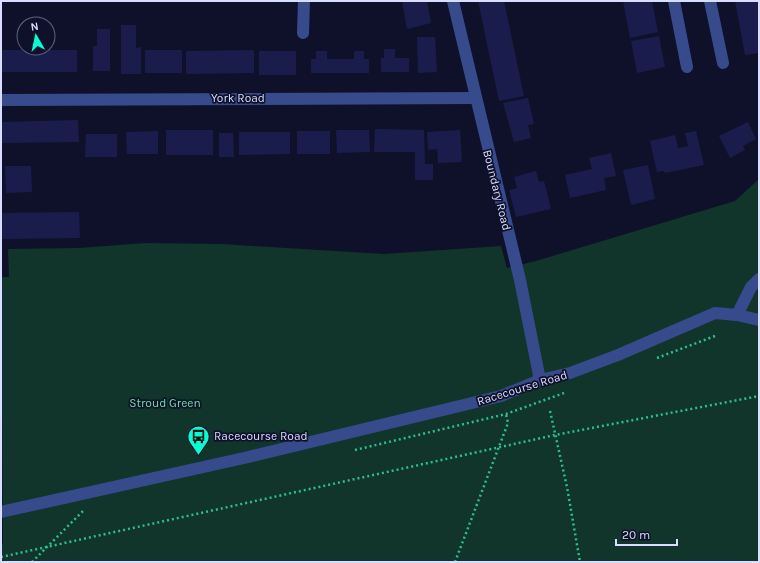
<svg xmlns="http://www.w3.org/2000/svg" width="760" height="563" font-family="Karla,sans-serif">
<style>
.green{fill:#11352a}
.building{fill:#1a1d4c}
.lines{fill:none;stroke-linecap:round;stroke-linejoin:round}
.path{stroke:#28c290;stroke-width:2.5;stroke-dasharray:2 3;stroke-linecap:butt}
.minor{stroke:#374b8c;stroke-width:12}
.labels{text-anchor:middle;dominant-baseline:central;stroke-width:3.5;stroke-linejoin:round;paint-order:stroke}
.street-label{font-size:12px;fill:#d8deff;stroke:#0f112a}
.park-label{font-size:12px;fill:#5ce79f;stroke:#0f112a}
.poi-label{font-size:12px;fill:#d8deff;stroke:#0f112a;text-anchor:start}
</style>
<rect width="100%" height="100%" fill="#0f112a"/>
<polygon class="green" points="759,179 759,562 1,562 1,544 3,543 1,277 9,277 8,249 79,248 146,243 221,244 384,254 501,246 507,268 536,261 735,201"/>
<g class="building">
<polygon points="402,1 427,1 431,23 407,29"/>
<polygon points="478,1 504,1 524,96 499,101"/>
<polygon points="623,1 652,1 658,32 630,38"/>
<polygon points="735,1 759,1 759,53 745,55"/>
<polygon points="121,25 136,25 136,48 141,47 141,74 121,74"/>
<polygon points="97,29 110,29 110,71 93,71 93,46 97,46"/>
<polygon points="659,36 665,67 637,73 631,41"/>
<polygon points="417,37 435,37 437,72 418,73"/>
<polygon points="384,49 395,49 395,58 409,58 409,72 381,72 381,58 384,58"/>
<rect x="1" y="50" width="76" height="22"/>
<rect x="145" y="50" width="37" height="23"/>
<polygon points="254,50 254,73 186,74 186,51"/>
<rect x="259" y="51" width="37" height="24"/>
<polygon points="316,51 327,51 327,59 354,59 354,51 364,51 364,59 369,59 369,73 311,73 311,59 316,59"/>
<polygon points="528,98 534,124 528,125 531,138 514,142 503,103"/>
<polygon points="78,120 79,142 1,143 1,122"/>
<polygon points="748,122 756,139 743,146 745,150 730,158 719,136"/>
<polygon points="375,129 424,130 425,164 433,164 433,180 415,180 415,152 374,152"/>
<rect x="166" y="130" width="47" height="25"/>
<polygon points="336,130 369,130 370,152 337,153"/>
<polygon points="460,130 462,162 438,163 437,149 428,150 427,132"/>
<polygon points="158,131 158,154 127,154 126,132"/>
<rect x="297" y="131" width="33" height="23"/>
<polygon points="696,131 704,165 665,173 664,171 657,172 650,141 675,135 678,148 688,146 685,133"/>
<polygon points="239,132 290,132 290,154 239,155"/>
<polygon points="219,133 233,133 234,157 219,157"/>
<polygon points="86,134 117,134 117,157 85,157"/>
<polygon points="611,153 616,176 604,178 606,190 570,198 565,175 592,169 589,158"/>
<polygon points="648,165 655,199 631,205 623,170"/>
<polygon points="5,166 31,166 32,192 6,193"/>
<polygon points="536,171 539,182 544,181 551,209 516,217 509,190 517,188 514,177"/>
<polygon points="79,212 80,238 1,239 1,213"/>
</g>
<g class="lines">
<g class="path">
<polyline points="657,358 715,336"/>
<polyline points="550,411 567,487 580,562"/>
<polyline points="355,450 506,414 564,393"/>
<polyline points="1,557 555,435 759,396"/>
<polyline points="32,562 83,511"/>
<polyline points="455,562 508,423 506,414"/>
</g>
<g class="minor">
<polyline points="453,1 520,280 540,380"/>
<polyline points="674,1 687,67"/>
<polyline points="710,1 723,63"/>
<polyline points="303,33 304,1"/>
<polyline points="1,100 475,98"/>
<polyline points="737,315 751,287 759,279"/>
<polyline points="1,512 244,458 501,396 540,380 570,373 618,355 715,313 737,315 759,320"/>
</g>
</g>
<defs>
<symbol id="bus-pin" viewBox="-11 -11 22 30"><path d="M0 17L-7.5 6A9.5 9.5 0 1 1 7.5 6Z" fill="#04ffd4" stroke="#0f112a"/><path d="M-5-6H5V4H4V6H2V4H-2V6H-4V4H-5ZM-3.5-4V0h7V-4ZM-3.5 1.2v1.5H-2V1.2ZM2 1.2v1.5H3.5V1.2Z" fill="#111"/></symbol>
</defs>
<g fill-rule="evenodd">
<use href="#bus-pin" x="186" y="424" width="25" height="34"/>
</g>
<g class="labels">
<g class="street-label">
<text x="238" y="98">York Road</text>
<text transform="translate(497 190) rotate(76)">Boundary Road</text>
<text transform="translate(522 388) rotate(-17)">Racecourse Road</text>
</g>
<g class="park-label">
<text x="165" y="403">Stroud Green</text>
</g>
<g class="poi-label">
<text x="214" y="436">Racecourse Road</text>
</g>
</g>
<rect width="760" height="563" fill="none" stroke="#d8deff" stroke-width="4"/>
<g transform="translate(36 36) rotate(351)"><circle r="19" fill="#0f112a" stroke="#5f637f"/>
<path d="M0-3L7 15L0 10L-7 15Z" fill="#04ffd4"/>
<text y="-6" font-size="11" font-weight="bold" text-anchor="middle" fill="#d8deff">N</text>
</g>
<path d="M616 539v6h61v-6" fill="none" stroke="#d8deff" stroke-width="2"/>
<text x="622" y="539" font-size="12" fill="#d8deff" stroke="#0f112a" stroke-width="3" paint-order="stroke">20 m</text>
</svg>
